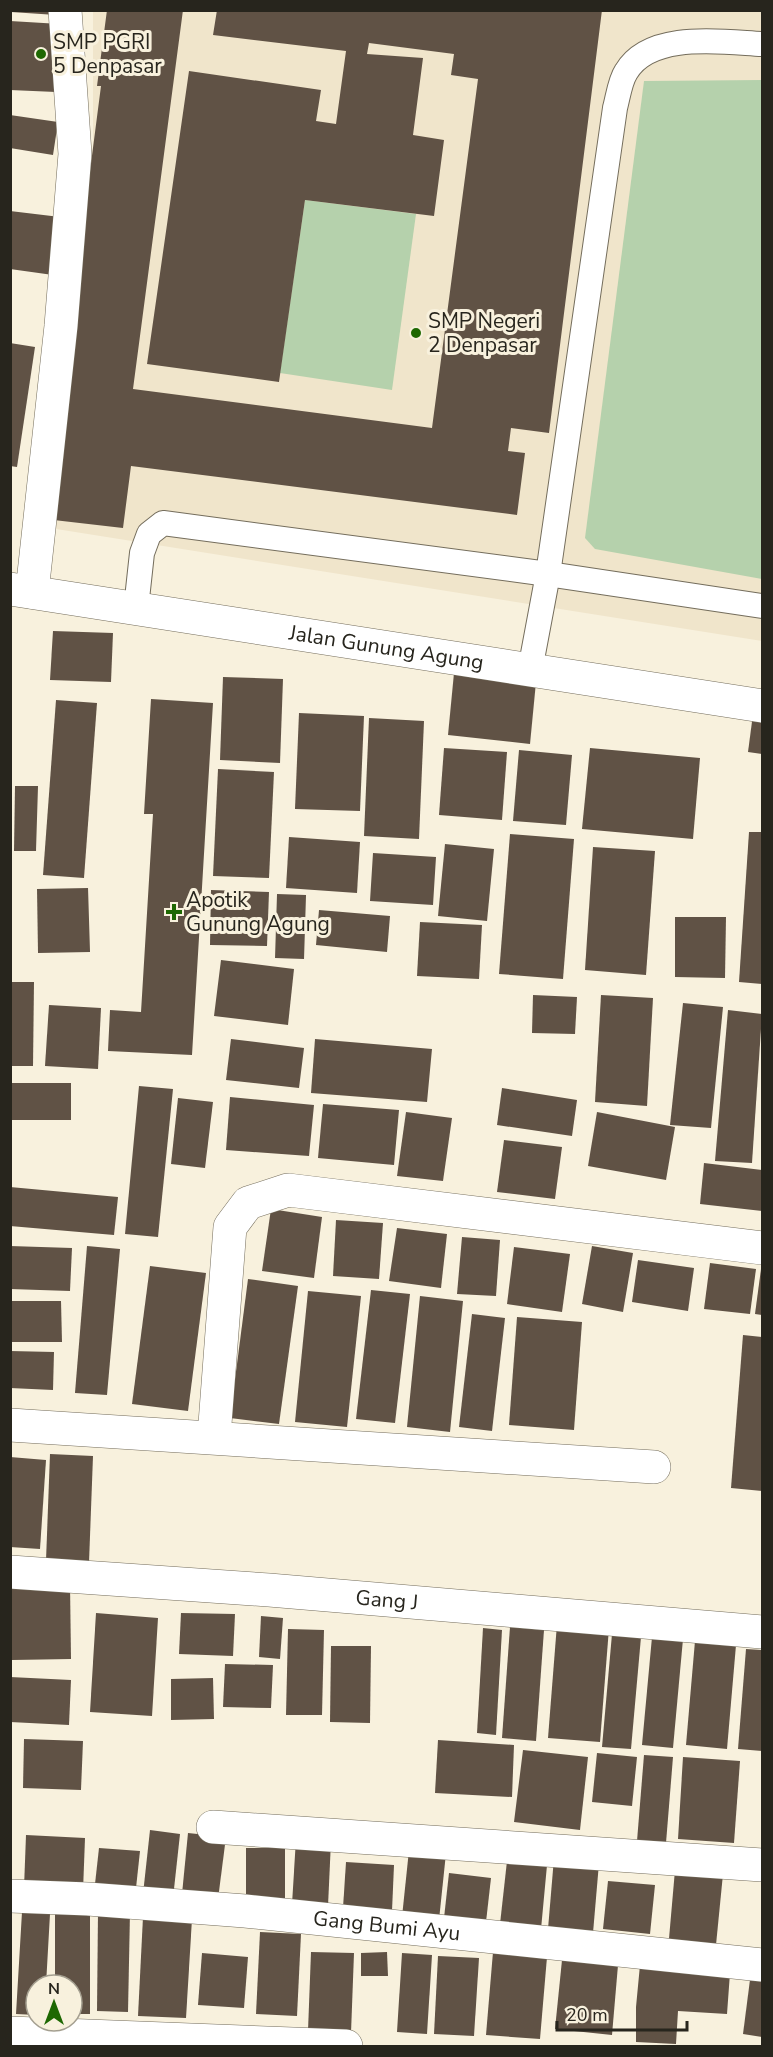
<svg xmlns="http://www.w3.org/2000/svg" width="773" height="2057" font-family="'Nunito Sans',sans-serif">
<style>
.built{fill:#f0e5cb}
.green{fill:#b5d1ac}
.building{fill:#605245}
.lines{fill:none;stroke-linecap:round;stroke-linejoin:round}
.lane-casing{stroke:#746d5c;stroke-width:26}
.street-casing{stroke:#746d5c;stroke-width:34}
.secondary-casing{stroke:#746d5c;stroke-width:34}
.lane{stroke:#fff;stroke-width:24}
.street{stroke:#fff;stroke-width:33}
.secondary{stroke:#fff;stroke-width:33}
.poi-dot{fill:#1e6802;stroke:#f8f1dd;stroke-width:2}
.labels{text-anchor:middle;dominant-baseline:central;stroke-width:6;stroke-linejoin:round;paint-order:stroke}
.poi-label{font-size:21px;fill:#27251d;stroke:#f8f1dd;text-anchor:start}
.street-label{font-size:21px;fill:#27251d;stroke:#f8f1dd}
</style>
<rect width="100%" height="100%" fill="#f8f1dd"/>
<polygon class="built" points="93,11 762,11 762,641 50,528 93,146"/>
<g class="green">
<polygon points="762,80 762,579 595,549 585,538 644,81"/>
<polygon points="305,200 416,214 392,390 280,373"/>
</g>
<g class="building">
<polygon points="11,10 56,10 56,15 11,12"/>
<polygon points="107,10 183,10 133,389 432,428 478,79 451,75 454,54 369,43 367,54 423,58 413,135 444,140 434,216 305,200 279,382 147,364 189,71 321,90 316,121 336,124 346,51 213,35 217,10 602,10 549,433 511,428 508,451 525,453 517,515 131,466 123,528 45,519 101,86 97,86"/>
<polygon points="10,21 60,24 56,92 10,90"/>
<polygon points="10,115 58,122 53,155 10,148"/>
<polygon points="10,211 60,217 53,275 10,269"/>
<polygon points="10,343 35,347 17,467 10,466"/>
<polygon points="53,631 113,633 111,682 50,680"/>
<polygon points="454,673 536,682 530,744 448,735"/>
<polygon points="223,677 283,679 280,763 220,760"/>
<polygon points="151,699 213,703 192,1055 108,1051 110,1010 141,1012 153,814 144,814"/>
<polygon points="56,700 97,703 84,878 43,875"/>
<polygon points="299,713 364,716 360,811 295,809"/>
<polygon points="753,714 762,716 762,754 748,752"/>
<polygon points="369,718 424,721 419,839 364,836"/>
<polygon points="444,748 507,752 502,820 439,815"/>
<polygon points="590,748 700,758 693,839 582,829"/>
<polygon points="519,750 572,755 566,825 513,821"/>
<polygon points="218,769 274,772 269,878 213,876"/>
<polygon points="15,786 38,786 36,851 14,851"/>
<polygon points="749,832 762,832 762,984 739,982"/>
<polygon points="510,834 574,839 563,979 499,974"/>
<polygon points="289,837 360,842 357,893 286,888"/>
<polygon points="445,844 494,849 487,921 438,916"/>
<polygon points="593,847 655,851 646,975 585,970"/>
<polygon points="373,853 436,857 433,905 370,901"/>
<polygon points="88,888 90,952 38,953 37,889"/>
<polygon points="211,890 269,892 267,946 210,945"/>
<polygon points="277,894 306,895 304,959 275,958"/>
<polygon points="319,910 390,916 387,952 316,945"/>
<polygon points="675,917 726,917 725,978 675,977"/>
<polygon points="420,922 482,925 479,979 417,976"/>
<polygon points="221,960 294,969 288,1025 214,1016"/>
<polygon points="10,982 34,982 33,1066 10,1066"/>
<polygon points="533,995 577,997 575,1034 532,1033"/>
<polygon points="601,995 653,998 647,1106 595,1102"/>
<polygon points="683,1003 723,1007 711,1128 670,1125"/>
<polygon points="49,1005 101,1008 98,1069 45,1066"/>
<polygon points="728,1010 762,1014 752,1163 715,1161"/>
<polygon points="231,1039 304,1048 299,1088 226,1080"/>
<polygon points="315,1039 432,1049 427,1102 311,1093"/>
<rect x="10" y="1083" width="61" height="37"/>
<polygon points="139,1086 173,1089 158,1237 125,1234"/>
<polygon points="502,1088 577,1100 572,1136 497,1125"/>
<polygon points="230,1097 314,1105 309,1156 226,1150"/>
<polygon points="178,1098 213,1102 205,1168 171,1164"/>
<polygon points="323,1104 399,1110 394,1165 318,1158"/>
<polygon points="406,1112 452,1118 443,1181 397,1176"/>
<polygon points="597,1112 675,1127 666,1180 588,1166"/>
<polygon points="504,1140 562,1147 555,1199 497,1192"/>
<polygon points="704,1163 762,1170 762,1211 700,1204"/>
<polygon points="10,1187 118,1197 114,1235 10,1226"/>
<polygon points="271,1209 322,1217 314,1278 262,1271"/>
<polygon points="336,1220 383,1223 379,1279 333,1276"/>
<polygon points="397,1228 447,1234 441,1288 389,1281"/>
<polygon points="462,1237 500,1240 496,1296 457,1294"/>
<polygon points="10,1246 72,1248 70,1291 10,1289"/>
<polygon points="87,1246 120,1249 107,1395 75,1393"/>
<polygon points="592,1246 633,1253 623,1312 582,1304"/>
<polygon points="514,1247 570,1254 562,1312 507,1304"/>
<polygon points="638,1260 694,1268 688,1311 632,1302"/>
<polygon points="710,1263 756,1269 750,1314 704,1309"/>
<polygon points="150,1266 206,1273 188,1411 132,1404"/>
<polygon points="761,1269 762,1269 762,1315 755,1314"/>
<polygon points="248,1279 298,1286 279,1424 230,1418"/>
<polygon points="371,1290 410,1294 395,1423 356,1419"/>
<polygon points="308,1291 361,1296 347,1427 295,1422"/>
<polygon points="420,1296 463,1301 450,1432 407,1427"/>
<polygon points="10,1301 61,1301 62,1342 10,1342"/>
<polygon points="472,1314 505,1318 492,1431 459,1427"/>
<polygon points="517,1317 582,1322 574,1430 509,1425"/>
<polygon points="743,1335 762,1337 762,1491 731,1488"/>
<polygon points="10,1351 54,1352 53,1390 10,1388"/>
<polygon points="50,1454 93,1456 89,1563 46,1561"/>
<polygon points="10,1457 46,1460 40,1549 10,1547"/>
<polygon points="70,1584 71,1659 12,1660 11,1585"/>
<polygon points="96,1613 158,1618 152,1716 90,1712"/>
<polygon points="181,1613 235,1614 233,1656 179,1654"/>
<polygon points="261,1616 283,1618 280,1659 259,1657"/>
<polygon points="557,1624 609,1628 600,1742 548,1738"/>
<polygon points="510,1627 544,1630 536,1741 502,1738"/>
<polygon points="483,1628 502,1630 496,1735 477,1733"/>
<polygon points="288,1629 324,1630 322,1715 286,1715"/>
<polygon points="612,1634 641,1637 631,1749 602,1747"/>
<polygon points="652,1637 683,1639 673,1748 642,1745"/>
<polygon points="695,1641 736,1645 727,1749 686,1745"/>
<polygon points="331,1646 371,1646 370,1723 330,1722"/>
<polygon points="746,1649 762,1650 762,1751 738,1749"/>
<polygon points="225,1664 273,1665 271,1708 223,1707"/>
<polygon points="10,1677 71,1680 69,1725 10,1722"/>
<polygon points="213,1678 214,1719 171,1720 171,1679"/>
<polygon points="24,1739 83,1741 81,1790 23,1788"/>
<polygon points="438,1740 514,1745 512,1797 435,1793"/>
<polygon points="523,1750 588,1757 580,1830 514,1822"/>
<polygon points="597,1753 637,1757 632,1806 592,1802"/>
<polygon points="644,1755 673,1757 666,1843 637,1841"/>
<polygon points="683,1757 740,1761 734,1843 678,1839"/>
<polygon points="150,1830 180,1834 173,1898 143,1894"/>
<polygon points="188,1833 226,1837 218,1899 182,1894"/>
<polygon points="26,1835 85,1838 83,1891 24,1888"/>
<polygon points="296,1839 331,1841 328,1906 292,1904"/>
<polygon points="99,1848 140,1851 136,1888 95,1884"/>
<rect x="246" y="1848" width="39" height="59"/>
<polygon points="409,1850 446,1853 439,1920 402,1917"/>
<polygon points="554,1858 599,1863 593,1933 548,1929"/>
<polygon points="507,1861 547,1865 541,1929 500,1924"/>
<polygon points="346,1862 394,1865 392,1911 343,1908"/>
<polygon points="675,1870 723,1874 715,1955 668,1950"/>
<polygon points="449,1873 491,1878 486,1922 444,1918"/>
<polygon points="608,1881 655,1885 650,1934 603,1929"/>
<polygon points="55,1908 90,1908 90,2014 72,2014 72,1985 55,1985"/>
<polygon points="22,1912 50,1914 46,1985 36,1985 36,2015 16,2014"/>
<polygon points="98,1912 130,1912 128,2012 97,2011"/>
<polygon points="143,1917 192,1919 186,2018 138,2016"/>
<polygon points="260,1932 301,1934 297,2016 256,2014"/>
<polygon points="311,1952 354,1953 351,2033 308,2031"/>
<polygon points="387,1952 388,1976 361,1976 361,1953"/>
<polygon points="493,1952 547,1957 540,2039 486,2035"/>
<polygon points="202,1953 248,1957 244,2008 198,2005"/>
<polygon points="402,1953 432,1955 427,2034 397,2032"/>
<polygon points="438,1956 479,1958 474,2036 434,2034"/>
<polygon points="562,1960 618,1965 612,2035 555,2029"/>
<polygon points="640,1965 730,1973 727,2014 678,2011 676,2044 636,2042 636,2007"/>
<polygon points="751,1972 762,1973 762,2037 743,2034"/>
</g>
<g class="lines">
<defs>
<g id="lane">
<polyline points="136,608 142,553 149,534 163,523 548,574 762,606"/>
<path d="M530,670L548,574L615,108C618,97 620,81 626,72C650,31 722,42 762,44"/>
</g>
<g id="street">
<polyline points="32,592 61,326 75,154 65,10"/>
<polyline points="10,1425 654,1467"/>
<polyline points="214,1437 230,1227 248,1203 288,1190 762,1248"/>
<path id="s1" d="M10,1572L269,1590L762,1632"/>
<polyline points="213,1827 762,1865"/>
<path id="s2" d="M10,1896L88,1899L245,1911L762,1965"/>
<polyline points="10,2033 346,2046"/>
</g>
<g id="secondary">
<path id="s3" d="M10,589L762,706"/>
</g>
</defs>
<use href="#lane" class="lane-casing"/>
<use href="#street" class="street-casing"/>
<use href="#secondary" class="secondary-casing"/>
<use href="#lane" class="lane"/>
<use href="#street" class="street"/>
<use href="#secondary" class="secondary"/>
</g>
<g class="poi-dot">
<circle cx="41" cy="54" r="6"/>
<circle cx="416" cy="333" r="6"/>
<path d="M171 903h6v6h6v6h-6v6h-6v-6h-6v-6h6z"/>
</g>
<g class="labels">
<g class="poi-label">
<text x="53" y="42">SMP PGRI<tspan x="53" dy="24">5 Denpasar</tspan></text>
<text x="428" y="321">SMP Negeri<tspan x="428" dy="24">2 Denpasar</tspan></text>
<text x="186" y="900">Apotik<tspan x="186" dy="24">Gunung Agung</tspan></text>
</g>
<g class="street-label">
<text stroke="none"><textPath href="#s3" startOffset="381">Jalan Gunung Agung</textPath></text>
<text stroke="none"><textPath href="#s1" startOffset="378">Gang J</textPath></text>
<text stroke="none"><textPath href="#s2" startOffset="378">Gang Bumi Ayu</textPath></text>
</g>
</g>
<rect width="773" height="2057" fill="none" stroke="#27251d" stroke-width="24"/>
<g transform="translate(54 2003)"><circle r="28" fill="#f8f1dd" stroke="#a49f90" stroke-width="1.5"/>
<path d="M0-4.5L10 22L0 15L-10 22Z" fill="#1e6802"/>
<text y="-9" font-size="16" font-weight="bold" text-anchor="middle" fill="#27251d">N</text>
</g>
<path d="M557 2021v9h130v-9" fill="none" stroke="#27251d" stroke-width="3"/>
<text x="566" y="2021" font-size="18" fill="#27251d" stroke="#f8f1dd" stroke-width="4.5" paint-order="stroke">20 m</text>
</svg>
